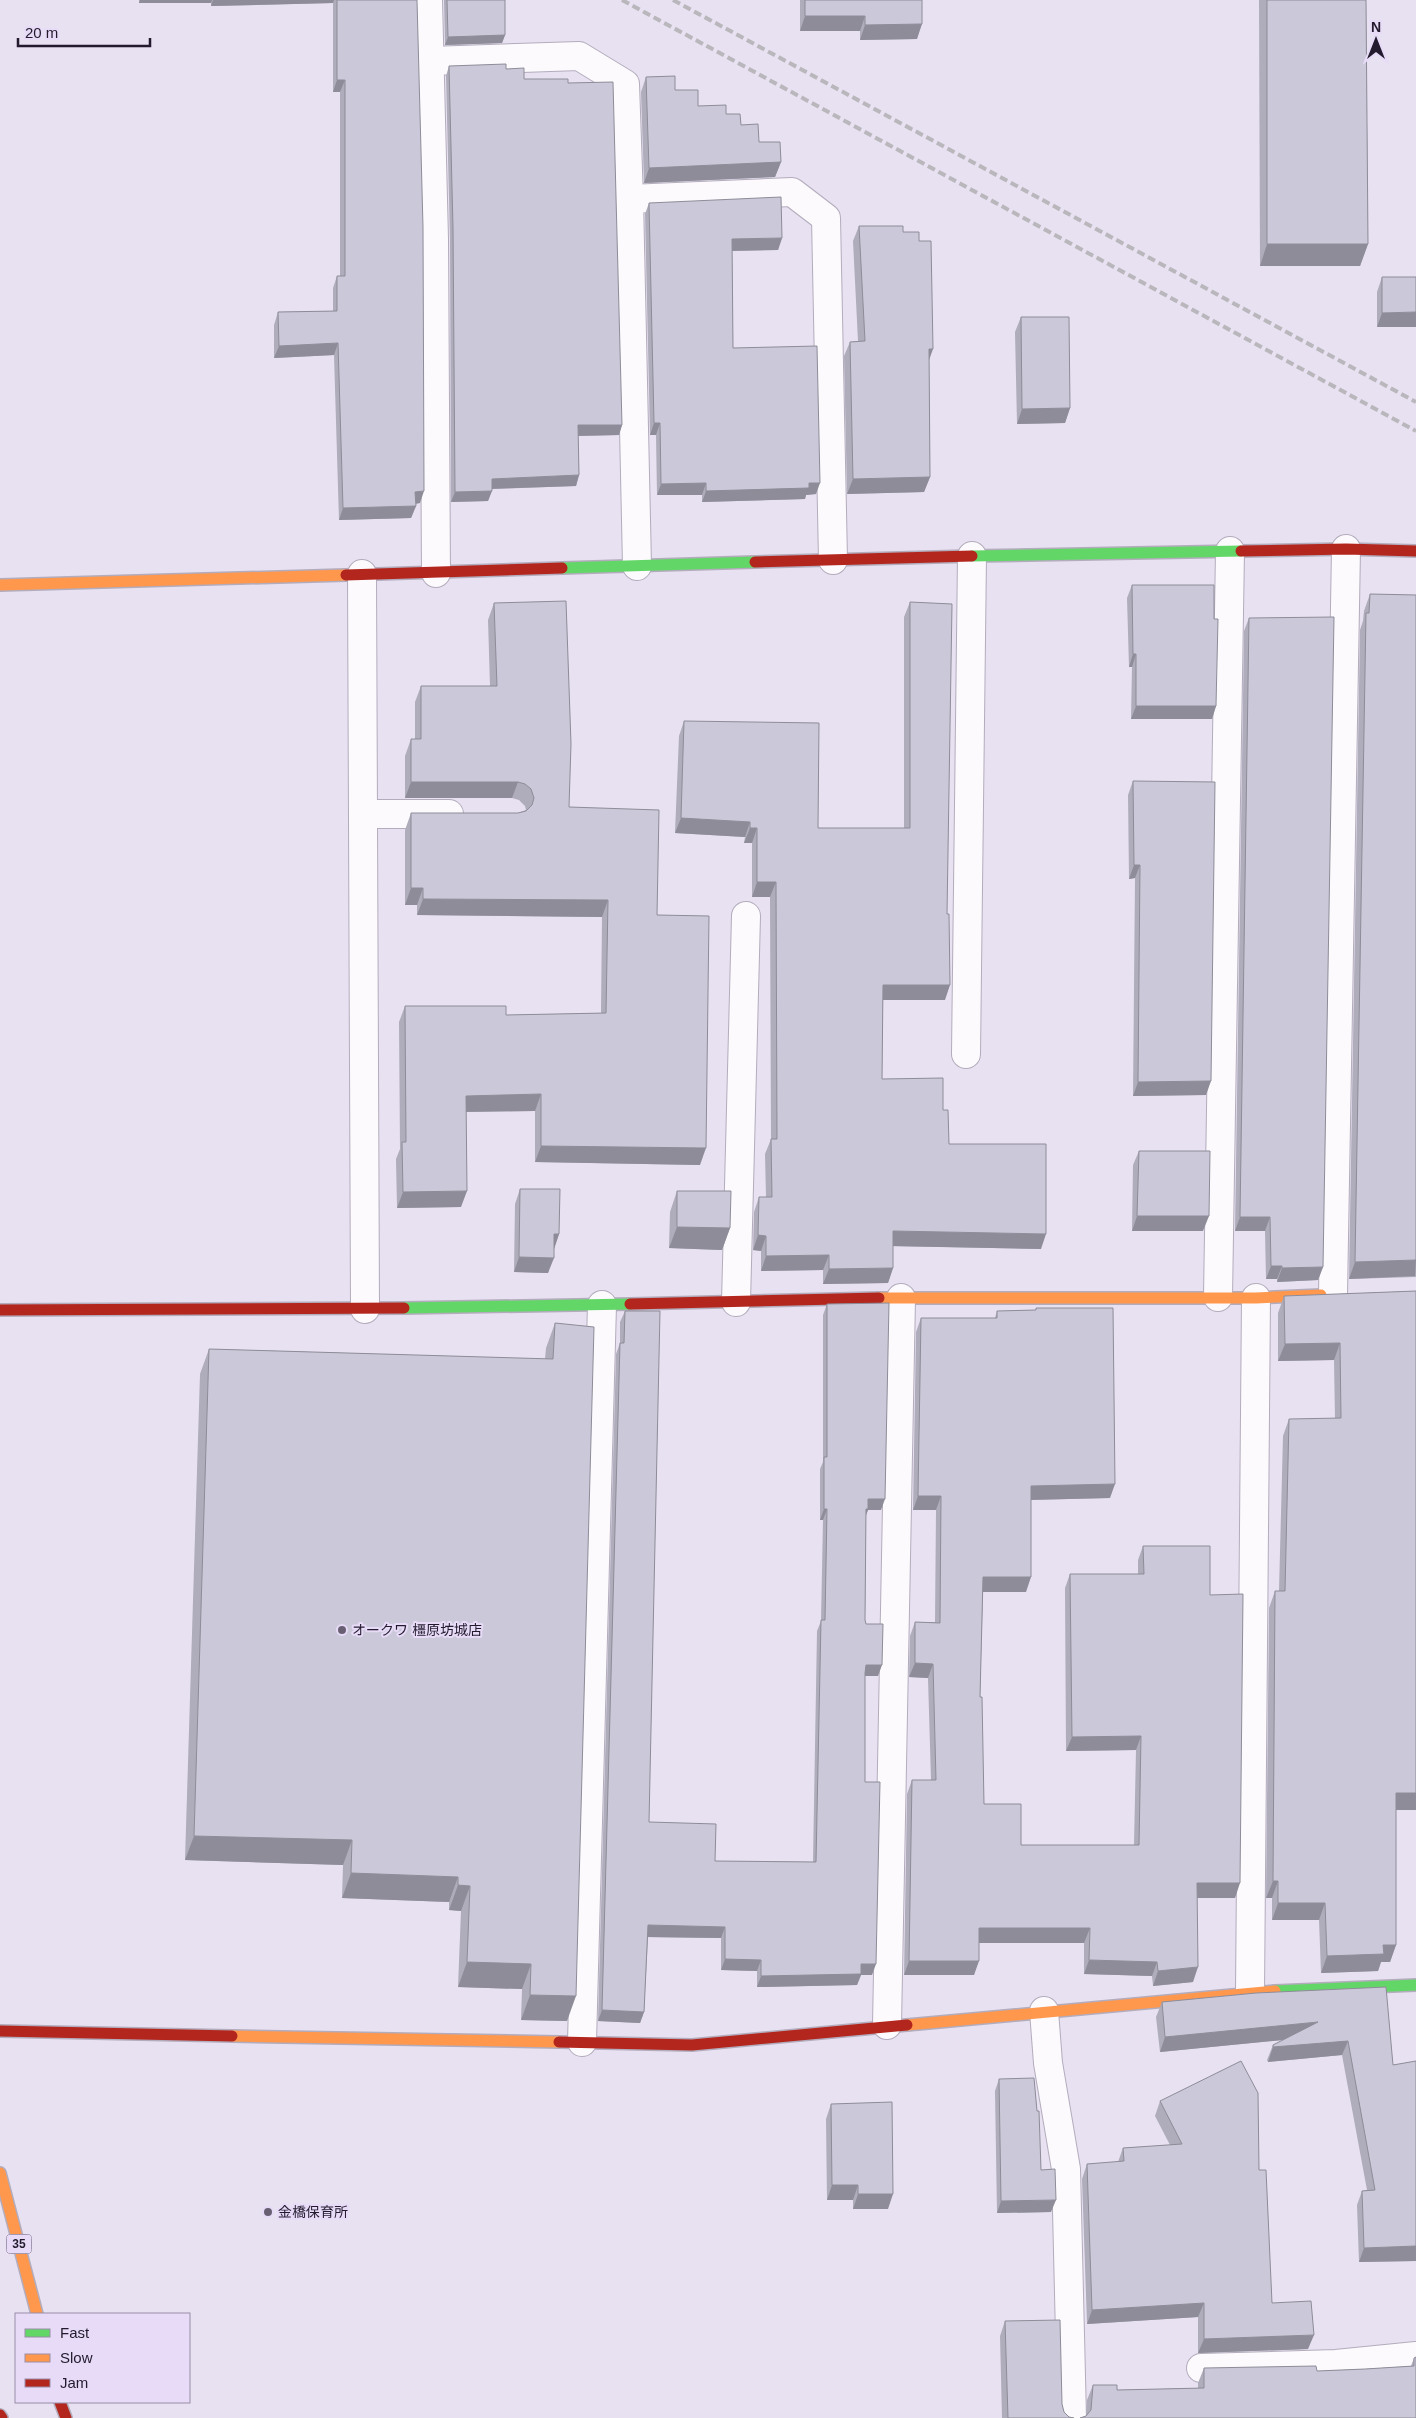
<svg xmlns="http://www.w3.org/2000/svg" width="1416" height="2418" font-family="Arial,'Noto Sans JP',sans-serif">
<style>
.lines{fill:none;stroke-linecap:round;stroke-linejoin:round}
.street-casing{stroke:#b3acbc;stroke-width:30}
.fast-casing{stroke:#b3acbc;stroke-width:14}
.slow-casing{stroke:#b3acbc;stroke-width:14}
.jam-casing{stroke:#b3acbc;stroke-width:14}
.street{stroke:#fcfafd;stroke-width:28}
.fast{stroke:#63d668;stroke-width:11}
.slow{stroke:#ff974d;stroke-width:11}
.jam{stroke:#b3261e;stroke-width:11}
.rail{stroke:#b9b7bc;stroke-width:4;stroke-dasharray:8 4;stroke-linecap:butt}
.wall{fill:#afacbb}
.shaded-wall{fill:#8e8c98}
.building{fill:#cbc8d9;stroke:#8e8c98}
.poi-dot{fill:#686072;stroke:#e7dbf8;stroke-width:2}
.labels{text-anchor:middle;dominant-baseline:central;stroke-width:4;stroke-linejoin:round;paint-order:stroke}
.shield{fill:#e7dbf8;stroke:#5e556a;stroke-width:1}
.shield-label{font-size:12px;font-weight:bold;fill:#231b2d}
.poi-label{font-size:14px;fill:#231b2d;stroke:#e7dbf8;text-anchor:start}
</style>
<rect width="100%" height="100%" fill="#e8e1f2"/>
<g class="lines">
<defs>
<g id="street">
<polyline points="428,0 434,239 436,573"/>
<polyline points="430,61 579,56 625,84 629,199"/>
<polyline points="637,566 629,199 792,192 826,218 833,560"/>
<polyline points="362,574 365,1309"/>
<polyline points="363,814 449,814"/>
<polyline points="966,1054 972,556"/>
<polyline points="1333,1295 1346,549"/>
<polyline points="1218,1297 1230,551"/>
<polyline points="736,1302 746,916"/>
<polyline points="1250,1992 1256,1298"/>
<polyline points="1044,2011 1048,2063 1066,2169 1072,2418"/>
<polyline points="887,2025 901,1298"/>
<polyline points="582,2042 602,1305"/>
<polyline points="1201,2368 1336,2364 1416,2356"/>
</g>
<g id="fast">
<polyline points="972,556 1241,551"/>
<polyline points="562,568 755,562"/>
<polyline points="404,1308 630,1304"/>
<polyline points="1275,1991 1416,1985"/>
</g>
<g id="slow">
<polyline points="0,585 346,575"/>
<polyline points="879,1298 1256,1298 1321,1295"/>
<polyline points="907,2025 1275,1991"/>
<polyline points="232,2036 559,2042"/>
<polyline points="0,2173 37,2314"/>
</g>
<g id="jam">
<polyline points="1241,551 1346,549 1416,551"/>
<polyline points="755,562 972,556"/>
<polyline points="346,575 562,568"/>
<polyline points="630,1304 879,1298"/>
<polyline points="0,1310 404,1308"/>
<polyline points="0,2031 232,2036"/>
<polyline points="559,2042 692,2045 907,2025"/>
<polyline points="60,2402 66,2418"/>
<polyline points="0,2415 2,2418"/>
</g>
</defs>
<use href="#street" class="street-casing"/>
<use href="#fast" class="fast-casing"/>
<use href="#slow" class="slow-casing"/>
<use href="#jam" class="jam-casing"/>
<use href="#street" class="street"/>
<use href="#fast" class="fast"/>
<use href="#slow" class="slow"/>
<use href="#jam" class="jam"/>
<g class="rail">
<polyline points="622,0 1416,431"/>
<polyline points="673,0 1416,402"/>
</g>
</g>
<g class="wall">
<polygon points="139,0 417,0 420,503 416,504 416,506 411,518 339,520 334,355 274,358 274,325 278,312 333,311 333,288 337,276 340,276 340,92 333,92 333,3 211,6 211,3 139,3"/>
<polygon points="444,0 505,0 505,35 502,43 445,45"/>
<polygon points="800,0 922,0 917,39 860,40 860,31 800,31"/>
<polygon points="1259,0 1366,0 1368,244 1360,266 1260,266"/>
<polygon points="449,66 506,69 524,79 568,83 622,425 619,435 578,436 579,475 576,486 492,489 488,501 451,502 450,239 446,76"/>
<polygon points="646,77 675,90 698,106 726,114 741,125 781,162 775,177 644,183 641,92"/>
<polygon points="649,203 782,238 778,250 732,251 733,348 816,494 806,495 805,499 702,502 702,495 657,495 656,435 650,435 645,214"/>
<polygon points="859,226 903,232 919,241 929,359 930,477 924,492 847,494 844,356 850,342 858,341 853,241"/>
<polygon points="1382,277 1416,277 1377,327 1377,292"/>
<polygon points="1021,317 1070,408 1065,423 1017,424 1015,332"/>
<polygon points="1132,585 1214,619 1216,706 1212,719 1131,719 1132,667 1129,667 1127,598"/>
<polygon points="1370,594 1416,595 1416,1277 1349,1279 1360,630 1363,621 1364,611"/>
<polygon points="910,602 945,1000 883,1000 882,1079 943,1110 949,1144 1041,1249 893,1246 893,1268 888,1283 823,1284 823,1270 761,1271 761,1251 753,1250 754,1212 759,1197 766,1197 765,1154 771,1139 770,897 752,897 752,843 744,843 745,837 675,833 679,736 684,721 818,828 904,828 904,617"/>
<polygon points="494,603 569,807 657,915 700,1165 535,1162 535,1111 466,1112 461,1207 397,1208 396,1159 400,1149 399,1022 405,1006 506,1015 601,1013 602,917 417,915 417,905 405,905 405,830 411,813 518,813 526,810 525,806 519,800 512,798 405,798 405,756 411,739 415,739 415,702 421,686 490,686 488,620"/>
<polygon points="1249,618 1323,1267 1318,1280 1277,1282 1277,1279 1266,1279 1265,1231 1235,1231 1244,631"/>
<polygon points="1133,781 1206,1095 1133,1096 1135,878 1129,879 1128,795"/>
<polygon points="1139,1151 1203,1231 1132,1231 1133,1165"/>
<polygon points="520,1189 559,1234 554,1249 548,1273 514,1272 515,1204"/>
<polygon points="677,1191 730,1228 722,1250 669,1248 670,1212"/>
<polygon points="1416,1291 1416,1810 1396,1810 1396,1945 1390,1962 1381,1962 1378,1971 1321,1973 1319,1920 1272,1920 1272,1898 1266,1898 1269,1608 1275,1591 1279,1591 1283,1436 1289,1419 1335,1419 1334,1360 1278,1361 1278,1313 1284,1296"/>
<polygon points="827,1304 881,1510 868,1510 866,1515 865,1620 878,1676 865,1676 865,1782 872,1975 861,1975 857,1985 757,1987 757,1971 721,1970 721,1938 648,1937 644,2012 640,2023 598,2021 616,1354 620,1343 620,1322 625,1311 649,1822 715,1861 813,1862 817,1631 821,1621 823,1520 820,1520 820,1469 823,1462 823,1315"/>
<polygon points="1036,1308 1110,1498 1031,1500 1026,1592 983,1592 980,1697 984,1804 1021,1845 1134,1845 1136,1750 1066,1751 1065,1588 1070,1574 1138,1574 1138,1560 1143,1546 1210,1595 1235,1898 1197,1898 1193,1982 1153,1986 1152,1976 1084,1974 1084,1943 979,1943 974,1975 904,1975 907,1794 912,1780 931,1780 928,1678 909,1677 910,1636 915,1622 935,1622 936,1510 913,1510 916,1332 921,1318 995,1318 997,1311 1036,1310"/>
<polygon points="555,1323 567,2021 521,2020 522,1989 458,1987 461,1911 449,1910 449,1902 342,1898 343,1865 185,1860 200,1374 209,1349 545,1359 546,1348"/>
<polygon points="1256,1993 1393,2065 1416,2061 1416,2261 1359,2262 1357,2205 1362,2191 1367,2190 1342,2055 1268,2062 1267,2060 1273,2045 1283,2040 1160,2052 1156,2017 1162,2002"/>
<polygon points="999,2079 1037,2111 1041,2170 1051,2212 997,2213 995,2091"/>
<polygon points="1160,2101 1259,2170 1272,2303 1308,2349 1198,2353 1198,2317 1087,2324 1082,2179 1087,2164 1118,2162 1123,2148 1170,2145 1155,2116"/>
<polygon points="831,2104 888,2209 853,2209 853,2200 827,2200 826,2119"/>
<polygon points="1005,2321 1062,2404 1064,2412 1069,2417 1074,2418 1002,2418 1000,2336"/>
<polygon points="1414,2358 1416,2418 1086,2416 1087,2400 1093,2385 1117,2390 1198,2388 1198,2383 1204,2368 1317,2371 1365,2369 1411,2366"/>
</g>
<g class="shaded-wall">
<polygon points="140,0 212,0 211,3 139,3"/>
<polygon points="213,0 334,0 333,3 211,6"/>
<polygon points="805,16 865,16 860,31 800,31"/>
<polygon points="922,24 917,39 860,40 865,25"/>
<polygon points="505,35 502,43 445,45 448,37"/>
<polygon points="337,80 345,80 340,92 333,92"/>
<polygon points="781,162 775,177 644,183 649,168"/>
<polygon points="782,238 778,250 727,251 732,239"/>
<polygon points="1267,244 1368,244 1360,266 1260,266"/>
<polygon points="1416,312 1416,327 1377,327 1382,313"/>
<polygon points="338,343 334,355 274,358 279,346"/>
<polygon points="929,349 933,349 928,363"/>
<polygon points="1070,408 1065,423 1017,424 1022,409"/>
<polygon points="654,423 660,423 656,435 650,435"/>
<polygon points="578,425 622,425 619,435 574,436"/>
<polygon points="579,475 576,486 488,489 492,479"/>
<polygon points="930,477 924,492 847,494 853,479"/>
<polygon points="706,483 702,495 657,495 661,484"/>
<polygon points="809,483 820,483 816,494 806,495 805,499 702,502 706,491"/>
<polygon points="424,491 420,503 411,504 415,492"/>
<polygon points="492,491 488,501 451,502 455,492"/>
<polygon points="416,506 411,518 339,520 343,508"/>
<polygon points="1133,654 1136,654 1132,667 1129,667"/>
<polygon points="1136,706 1216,706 1212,719 1131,719"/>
<polygon points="411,782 518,782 512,798 405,798"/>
<polygon points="681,818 750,822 745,837 675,833"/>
<polygon points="750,828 757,828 752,843 744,843"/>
<polygon points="1134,865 1140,865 1135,878 1129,879"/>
<polygon points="757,882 776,882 770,897 752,897"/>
<polygon points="411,888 423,888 417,905 405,905"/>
<polygon points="423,899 608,900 602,917 417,915"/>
<polygon points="883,985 950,985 945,1000 878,1000"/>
<polygon points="1211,1081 1206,1095 1133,1096 1138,1082"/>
<polygon points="541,1094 535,1111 460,1112 466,1096"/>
<polygon points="541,1146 706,1148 700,1165 535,1162"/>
<polygon points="467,1191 461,1207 397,1208 403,1192"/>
<polygon points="1137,1216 1209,1216 1203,1231 1132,1231"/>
<polygon points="1240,1217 1270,1217 1265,1231 1235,1231"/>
<polygon points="677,1227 730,1228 722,1250 669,1248"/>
<polygon points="893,1231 1046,1234 1041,1249 887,1246"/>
<polygon points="554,1234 559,1234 554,1249"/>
<polygon points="758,1235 766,1236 761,1251 753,1250"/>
<polygon points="829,1255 823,1270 761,1271 766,1256"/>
<polygon points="519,1257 554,1258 548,1273 514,1272"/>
<polygon points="1416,1260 1415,1276 1349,1279 1355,1262"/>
<polygon points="1271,1266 1282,1266 1277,1279 1266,1279"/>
<polygon points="1323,1267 1318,1280 1277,1282 1282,1268"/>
<polygon points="893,1268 888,1283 823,1284 829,1269"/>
<polygon points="1340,1343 1334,1360 1278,1361 1285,1344"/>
<polygon points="1115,1484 1110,1498 1026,1500 1031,1486"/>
<polygon points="918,1496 941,1496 936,1510 913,1510"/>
<polygon points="868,1499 885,1499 881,1510 868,1510 864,1520"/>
<polygon points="824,1509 827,1509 823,1520 820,1520"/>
<polygon points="983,1577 1031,1577 1026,1592 978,1592"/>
<polygon points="915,1663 933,1664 928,1678 909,1677"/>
<polygon points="866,1665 882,1665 878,1676 862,1676"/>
<polygon points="1141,1736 1136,1750 1066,1751 1072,1737"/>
<polygon points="1396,1793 1416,1793 1416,1810 1390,1810"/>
<polygon points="194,1836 352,1840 343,1865 185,1860"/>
<polygon points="351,1873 458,1877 449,1902 342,1898"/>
<polygon points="1273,1881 1278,1881 1272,1898 1266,1898"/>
<polygon points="1197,1883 1240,1883 1235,1898 1192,1898"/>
<polygon points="458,1885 470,1886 461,1911 449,1910"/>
<polygon points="1278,1903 1325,1903 1319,1920 1272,1920"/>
<polygon points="648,1925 725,1927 721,1938 644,1937"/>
<polygon points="979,1928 1090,1928 1084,1943 974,1943"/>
<polygon points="1383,1945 1396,1945 1390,1962 1381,1962 1378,1971 1321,1973 1327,1956"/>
<polygon points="725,1959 761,1960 757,1971 721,1970"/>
<polygon points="1089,1960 1157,1962 1152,1976 1084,1974"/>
<polygon points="909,1961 979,1961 974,1975 904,1975"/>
<polygon points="467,1962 531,1964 522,1989 458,1987"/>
<polygon points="861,1964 876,1964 872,1975 861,1975 857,1985 757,1987 761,1976"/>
<polygon points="1198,1967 1193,1982 1153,1986 1158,1971"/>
<polygon points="530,1995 576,1996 567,2021 521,2020"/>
<polygon points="602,2010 644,2012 640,2023 598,2021"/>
<polygon points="1318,2022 1313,2037 1160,2052 1165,2037"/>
<polygon points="1348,2041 1342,2055 1268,2062 1273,2047"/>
<polygon points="832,2185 858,2185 853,2200 827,2200"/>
<polygon points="858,2194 893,2194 888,2209 853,2209"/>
<polygon points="1056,2200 1051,2212 997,2213 1001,2201"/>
<polygon points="1416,2246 1416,2261 1359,2262 1364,2248"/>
<polygon points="1204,2303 1198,2317 1087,2324 1092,2310"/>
<polygon points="1314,2335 1308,2349 1198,2353 1204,2339"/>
</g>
<g class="building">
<polygon points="337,0 417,0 423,227 424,491 415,492 416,506 343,508 338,343 279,346 278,312 337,311 337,276 345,276 345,80 337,80"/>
<polygon points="447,0 505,0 505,35 448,37"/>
<polygon points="805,0 922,0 922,24 865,25 865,16 805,16"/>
<polygon points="1267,0 1366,0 1368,244 1267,244"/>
<polygon points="506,64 506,69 524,68 524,79 568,79 568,83 613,82 622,425 578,425 579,475 492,479 492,491 455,492 453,228 449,66"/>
<polygon points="675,76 675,90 698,90 698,106 726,105 726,114 740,114 741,125 758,124 759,142 780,142 781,162 649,168 646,77"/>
<polygon points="781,197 782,238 732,239 733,348 817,346 820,483 809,483 809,488 706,491 706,483 661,484 660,423 654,423 649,203"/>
<polygon points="859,226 903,226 903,232 919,232 919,241 931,241 933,349 929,349 930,477 853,479 850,342 865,341"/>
<polygon points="1382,277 1416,277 1416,312 1382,313"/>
<polygon points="1021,317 1069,317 1070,408 1022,409"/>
<polygon points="1132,585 1214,585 1214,619 1218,619 1216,706 1136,706 1136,654 1133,654"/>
<polygon points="1370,594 1416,595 1416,1260 1355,1262 1366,613 1369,613"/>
<polygon points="566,601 571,744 569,807 659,810 657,915 709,916 706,1148 541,1146 541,1094 466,1096 467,1191 403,1192 402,1142 406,1142 405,1006 506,1006 506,1015 606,1013 608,900 423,899 423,888 411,888 411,813 518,813 526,811 532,805 534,798 531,789 525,784 518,782 411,782 411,739 421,739 421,686 497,686 494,603"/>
<polygon points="910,602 952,604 947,914 949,914 950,985 883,985 882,1079 943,1078 943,1110 948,1110 949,1144 1046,1144 1046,1234 893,1231 893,1268 829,1269 829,1255 766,1256 766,1236 758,1235 759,1197 772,1197 771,1139 777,1139 776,882 757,882 757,828 750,828 750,822 681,818 684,721 819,723 818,828 910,828"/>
<polygon points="1334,617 1323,1267 1282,1268 1282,1266 1271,1266 1270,1217 1240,1217 1249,618"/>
<polygon points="1133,781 1215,782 1211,1081 1138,1082 1140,865 1134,865"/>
<polygon points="1139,1151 1210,1151 1209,1216 1137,1216"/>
<polygon points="520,1189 560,1189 559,1234 554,1234 554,1258 519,1257"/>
<polygon points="677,1191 731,1191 730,1228 677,1227"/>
<polygon points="1416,1291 1416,1793 1396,1793 1396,1945 1383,1945 1384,1954 1327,1956 1325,1903 1278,1903 1278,1881 1273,1881 1275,1591 1285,1591 1289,1419 1341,1418 1340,1343 1285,1344 1284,1296"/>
<polygon points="889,1303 885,1499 868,1499 868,1509 866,1509 865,1620 866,1624 883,1624 882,1665 866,1665 865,1673 865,1782 880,1782 876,1964 861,1964 861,1974 761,1976 761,1960 725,1959 725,1927 648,1925 644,2012 602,2010 620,1343 624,1343 625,1311 660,1311 649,1822 716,1824 715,1861 816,1862 821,1620 825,1620 827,1509 824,1509 824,1457 827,1457 827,1304"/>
<polygon points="1036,1308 1113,1308 1115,1484 1031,1486 1031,1577 983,1577 980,1697 982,1697 984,1804 1021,1804 1021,1845 1139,1845 1141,1736 1072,1737 1070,1574 1144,1574 1143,1546 1210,1546 1210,1595 1243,1594 1240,1883 1197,1883 1198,1967 1158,1971 1157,1962 1089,1960 1090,1928 979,1928 979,1961 909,1961 912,1780 936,1780 933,1664 915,1663 915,1622 940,1623 941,1496 918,1496 921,1318 997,1318 997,1311 1036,1310"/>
<polygon points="555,1323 594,1327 576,1996 530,1995 531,1964 467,1962 470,1886 458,1885 458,1877 351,1873 352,1840 194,1836 209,1349 553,1359"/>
<polygon points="1386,1987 1393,2065 1416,2061 1416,2246 1364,2248 1362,2191 1375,2190 1348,2041 1273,2047 1273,2045 1318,2022 1165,2037 1162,2002 1256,1993"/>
<polygon points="1241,2061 1258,2093 1259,2170 1266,2170 1272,2303 1311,2301 1314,2335 1204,2339 1204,2303 1092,2310 1087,2164 1124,2161 1123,2148 1182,2144 1160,2101"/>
<polygon points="1034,2078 1037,2111 1039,2111 1041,2170 1055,2169 1056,2200 1001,2201 999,2079"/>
<polygon points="892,2102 893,2194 858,2194 858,2185 832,2185 831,2104"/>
<polygon points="1060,2320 1062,2404 1064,2412 1069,2417 1074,2418 1008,2418 1005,2321"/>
<polygon points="1416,2357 1416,2418 1080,2418 1086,2416 1091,2410 1093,2385 1117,2385 1117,2390 1204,2388 1204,2368 1316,2366 1317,2371 1365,2369 1414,2366 1414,2358"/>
</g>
<g class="poi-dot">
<circle cx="342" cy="1630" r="5"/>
<circle cx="268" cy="2212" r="5"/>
</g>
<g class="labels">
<rect class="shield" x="6.5" y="2234.5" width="25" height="19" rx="4"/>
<g class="shield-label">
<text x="19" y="2244">35</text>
</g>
<g class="poi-label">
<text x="352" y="1630">オークワ 橿原坊城店</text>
<text x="278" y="2212">金橋保育所</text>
</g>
</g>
<rect x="15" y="2313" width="175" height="90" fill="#e7dbf8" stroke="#998ea7"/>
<rect x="25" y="2329" width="25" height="8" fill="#63d668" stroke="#998ea7"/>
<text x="60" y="2338" font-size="15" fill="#231b2d">Fast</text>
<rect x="25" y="2354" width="25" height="8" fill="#ff974d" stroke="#998ea7"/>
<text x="60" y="2363" font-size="15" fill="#231b2d">Slow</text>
<rect x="25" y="2379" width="25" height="8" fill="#b3261e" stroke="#998ea7"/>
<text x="60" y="2388" font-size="15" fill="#231b2d">Jam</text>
<g transform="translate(1376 40)" stroke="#e7dbf8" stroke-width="4" paint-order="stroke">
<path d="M0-4L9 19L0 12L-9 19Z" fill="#231b2d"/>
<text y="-8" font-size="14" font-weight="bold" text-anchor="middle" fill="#231b2d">N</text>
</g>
<path d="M18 38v8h132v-8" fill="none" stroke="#231b2d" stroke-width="2.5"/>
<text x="25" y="38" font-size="15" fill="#231b2d" stroke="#e7dbf8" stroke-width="4" paint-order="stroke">20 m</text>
</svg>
